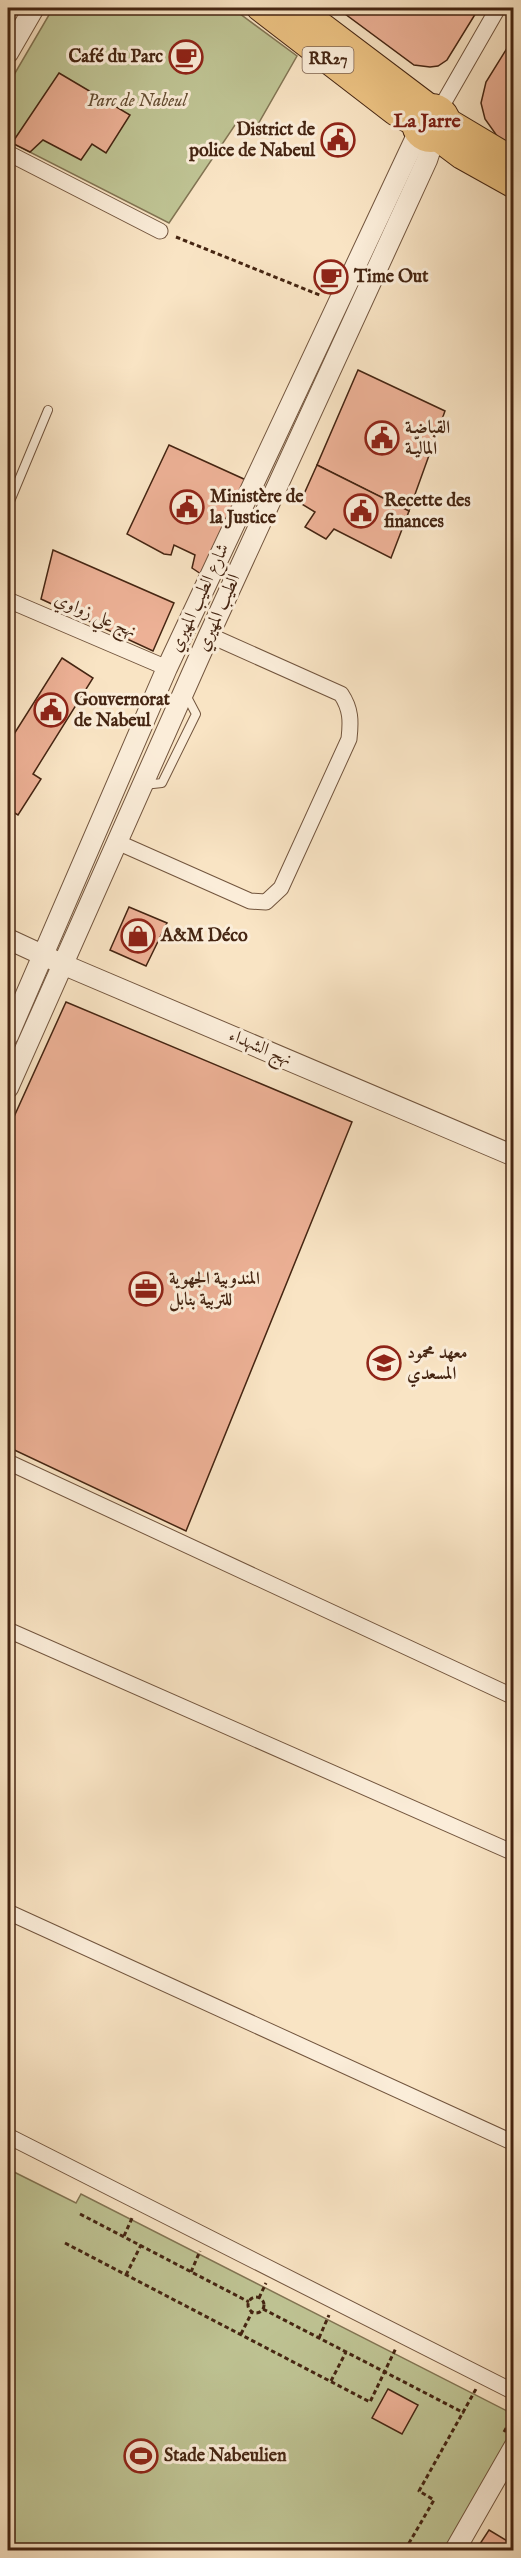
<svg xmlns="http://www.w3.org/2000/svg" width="521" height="2558" font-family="'IM FELL English',Amiri,serif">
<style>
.green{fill:#bfc494;stroke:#827453;stroke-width:1.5}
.building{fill:#edb196;stroke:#452512;stroke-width:1.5}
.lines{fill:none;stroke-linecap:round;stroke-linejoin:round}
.service-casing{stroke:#72553e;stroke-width:10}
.minor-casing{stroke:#72553e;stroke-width:17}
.tertiary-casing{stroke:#72553e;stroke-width:22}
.primary-casing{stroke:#452512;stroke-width:28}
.path{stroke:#452512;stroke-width:3;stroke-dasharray:4.5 3;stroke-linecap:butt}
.service{stroke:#fbedd9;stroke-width:8}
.minor{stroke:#fbedd9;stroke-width:15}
.tertiary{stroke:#fbedd9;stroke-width:20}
.primary{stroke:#ecc282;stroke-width:26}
.labels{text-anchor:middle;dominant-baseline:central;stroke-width:6;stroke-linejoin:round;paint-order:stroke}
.shield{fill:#fbedd9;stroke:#7c614e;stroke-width:1.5}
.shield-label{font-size:16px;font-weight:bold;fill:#452512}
.poi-label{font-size:18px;font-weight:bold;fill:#452512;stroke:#fbedd9;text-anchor:start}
.park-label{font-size:18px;font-style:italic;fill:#644d32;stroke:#fbedd9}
.street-label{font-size:18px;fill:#452512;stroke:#fbedd9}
.neighbourhood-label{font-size:20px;font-weight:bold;fill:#7a1f14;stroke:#fbedd9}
</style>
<rect width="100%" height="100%" fill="#f9e4c4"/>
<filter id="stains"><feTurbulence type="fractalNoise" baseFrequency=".00333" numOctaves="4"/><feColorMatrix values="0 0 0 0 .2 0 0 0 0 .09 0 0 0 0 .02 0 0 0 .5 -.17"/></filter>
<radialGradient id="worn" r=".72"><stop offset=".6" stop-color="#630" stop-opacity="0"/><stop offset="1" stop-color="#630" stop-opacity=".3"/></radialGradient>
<g class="green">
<polygon points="53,8 232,8 297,56 253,133 237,122 169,223 12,143 8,136 8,85"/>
<polygon points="8,2169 76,2203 81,2194 513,2414 513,2433 446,2550 8,2550"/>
</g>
<g class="building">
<polygon points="337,8 479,8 447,60 438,66 430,67 414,65"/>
<polygon points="514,37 514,150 502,143 485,119 481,103 486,82"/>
<polygon points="59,73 130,115 106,153 92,144 81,160 43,140 30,152 12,143"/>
<polygon points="358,370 445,411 409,511 317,465"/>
<polygon points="169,445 246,480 204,576 192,568 195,555 174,545 171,555 164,554 127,534"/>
<polygon points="317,465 409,511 391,558 334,529 326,539 305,527 315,512 300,503"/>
<polygon points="53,550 174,603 153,651 41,599"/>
<polygon points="62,658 93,678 33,774 41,779 18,815 8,809 8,741 9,742"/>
<polygon points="129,907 167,923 146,966 110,950"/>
<polygon points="66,1002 352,1122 186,1531 8,1447 8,1130"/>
<polygon points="388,2389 418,2405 402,2434 372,2418"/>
<polygon points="489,2530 514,2545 514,2550 476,2550"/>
</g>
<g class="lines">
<defs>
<g id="service">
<polyline points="8,506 48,410"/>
<polyline points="144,785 162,783 196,714 186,695"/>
</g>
<g id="minor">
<polyline points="440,109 498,8"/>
<polyline points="8,153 160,231"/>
<polyline points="8,600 167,668"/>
<path d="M117,842L250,901L266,902L281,888L349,739C351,721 351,709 341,694L209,635"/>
<polyline points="8,1462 514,1697"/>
<polyline points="8,1630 514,1853"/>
<polyline points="8,1912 514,2143"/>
<polyline points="8,2136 514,2392"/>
</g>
<g id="tertiary">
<polyline points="8,53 34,8"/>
<polyline points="8,939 62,964 514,1156"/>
<polyline points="8,1036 167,668 418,133"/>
<polyline points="8,1088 209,635 427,160 434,139"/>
<polyline points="455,2550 514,2447"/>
</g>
<g id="primary">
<polyline points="260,8 395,112 415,123"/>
<polyline points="298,8 429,107"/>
<circle cx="431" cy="123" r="16"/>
<polyline points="447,121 514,161"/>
<polyline points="438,138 462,156 514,185"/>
</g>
</defs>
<use href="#service" class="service-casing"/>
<use href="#minor" class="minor-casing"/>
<use href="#tertiary" class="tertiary-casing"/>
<use href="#primary" class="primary-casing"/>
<g class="path">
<polyline points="176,237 322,296"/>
<polyline points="80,2214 249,2302"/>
<polyline points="124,2236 133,2216"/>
<polyline points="65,2243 370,2402 396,2348"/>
<polyline points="191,2272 200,2251"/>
<polyline points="126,2275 141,2245"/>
<circle cx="256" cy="2305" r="8"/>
<polyline points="259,2298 266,2283"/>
<polyline points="263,2309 464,2413"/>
<polyline points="241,2334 252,2312"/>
<polyline points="319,2338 329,2315"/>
<polyline points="331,2381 346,2352"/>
<polyline points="504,2432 514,2415"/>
<polyline points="405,2550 434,2500 419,2491 476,2389"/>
</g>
<use href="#service" class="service"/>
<use href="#minor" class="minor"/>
<use href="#tertiary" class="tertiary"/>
<use href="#primary" class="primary"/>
</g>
<defs>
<symbol id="cafe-ring" viewBox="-11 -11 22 22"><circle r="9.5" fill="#fbedd9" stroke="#8f2418" stroke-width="1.5"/><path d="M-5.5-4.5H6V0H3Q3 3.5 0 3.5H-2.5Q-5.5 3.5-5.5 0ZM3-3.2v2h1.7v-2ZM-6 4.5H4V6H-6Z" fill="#8f2418"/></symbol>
<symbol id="civic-ring" viewBox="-11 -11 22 22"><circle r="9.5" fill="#fbedd9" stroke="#8f2418" stroke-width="1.5"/><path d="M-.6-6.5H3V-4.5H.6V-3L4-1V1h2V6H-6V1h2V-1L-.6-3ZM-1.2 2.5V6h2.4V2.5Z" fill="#8f2418"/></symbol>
<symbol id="shop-ring" viewBox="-11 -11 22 22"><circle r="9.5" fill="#fbedd9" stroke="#8f2418" stroke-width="1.5"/><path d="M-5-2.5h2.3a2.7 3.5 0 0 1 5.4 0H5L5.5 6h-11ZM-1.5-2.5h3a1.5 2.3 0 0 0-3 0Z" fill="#8f2418"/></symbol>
<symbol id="office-ring" viewBox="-11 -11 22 22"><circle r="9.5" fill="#fbedd9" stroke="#8f2418" stroke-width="1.5"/><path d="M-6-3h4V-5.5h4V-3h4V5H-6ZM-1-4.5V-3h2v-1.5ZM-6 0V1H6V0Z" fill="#8f2418"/></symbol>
<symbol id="school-ring" viewBox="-11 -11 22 22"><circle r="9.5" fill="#fbedd9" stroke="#8f2418" stroke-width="1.5"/><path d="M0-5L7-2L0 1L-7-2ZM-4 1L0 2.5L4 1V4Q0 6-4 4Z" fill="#8f2418"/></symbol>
<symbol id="stadium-ring" viewBox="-11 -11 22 22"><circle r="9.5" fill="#fbedd9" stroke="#8f2418" stroke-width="1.5"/><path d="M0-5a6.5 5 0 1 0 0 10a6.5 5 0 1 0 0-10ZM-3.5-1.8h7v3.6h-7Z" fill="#8f2418"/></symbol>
</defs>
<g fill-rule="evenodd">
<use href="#cafe-ring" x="167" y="38" width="38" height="38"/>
<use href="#civic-ring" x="319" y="121" width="38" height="38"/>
<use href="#cafe-ring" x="312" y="258" width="38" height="38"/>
<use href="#civic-ring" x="363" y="419" width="38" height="38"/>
<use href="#civic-ring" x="168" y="488" width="38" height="38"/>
<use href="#civic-ring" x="342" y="492" width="38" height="38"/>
<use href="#civic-ring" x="32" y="691" width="38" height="38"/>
<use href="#shop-ring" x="119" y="917" width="38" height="38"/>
<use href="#office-ring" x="127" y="1270" width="38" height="38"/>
<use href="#school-ring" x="365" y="1344" width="38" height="38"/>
<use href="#stadium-ring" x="122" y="2437" width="38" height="38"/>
</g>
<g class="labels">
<rect class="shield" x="302.5" y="47" width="51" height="26" rx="4.5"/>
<g class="shield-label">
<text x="328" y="60">RR27</text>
</g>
<g class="poi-label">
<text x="163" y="57" text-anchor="end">Café du Parc</text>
<text x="315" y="130" text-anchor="end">District de<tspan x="315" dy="21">police de Nabeul</tspan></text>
<text x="354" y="277">Time Out</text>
<text x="405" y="428">القباضـة<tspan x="405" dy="21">الماليّـة</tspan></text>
<text x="210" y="497">Ministère de<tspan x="210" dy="21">la Justice</tspan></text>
<text x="384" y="501">Recette des<tspan x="384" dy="21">finances</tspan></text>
<text x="74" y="700">Gouvernorat<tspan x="74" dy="21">de Nabeul</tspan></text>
<text x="161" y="936">A&amp;M Déco</text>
<text x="169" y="1279">المندوبية الجهوية<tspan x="169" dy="21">للتربية بنابل</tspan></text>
<text x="407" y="1353">معهد محمود<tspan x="407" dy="21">المسعدي</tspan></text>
<text x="164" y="2456">Stade Nabeulien</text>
</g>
<g class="park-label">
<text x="137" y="101">Parc de Nabeul</text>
</g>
<g class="street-label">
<text transform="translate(200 598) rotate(-65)">شارع الطيب المهيري</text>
<text transform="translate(219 613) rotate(-66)">الطيب المهيري</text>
<text transform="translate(95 616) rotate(23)">نهج علي زواوي</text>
<text transform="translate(260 1048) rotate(23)">نهج الشهداء</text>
</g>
<g class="neighbourhood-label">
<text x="427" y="121">La Jarre</text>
</g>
</g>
<rect width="521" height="2558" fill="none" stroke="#f9e4c4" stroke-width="30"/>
<rect x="9" y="9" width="503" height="2540" fill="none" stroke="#452512" stroke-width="3"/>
<rect x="15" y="15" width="491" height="2528" fill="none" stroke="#452512" stroke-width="1.5"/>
<rect width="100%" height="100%" filter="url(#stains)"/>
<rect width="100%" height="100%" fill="url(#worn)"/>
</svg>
